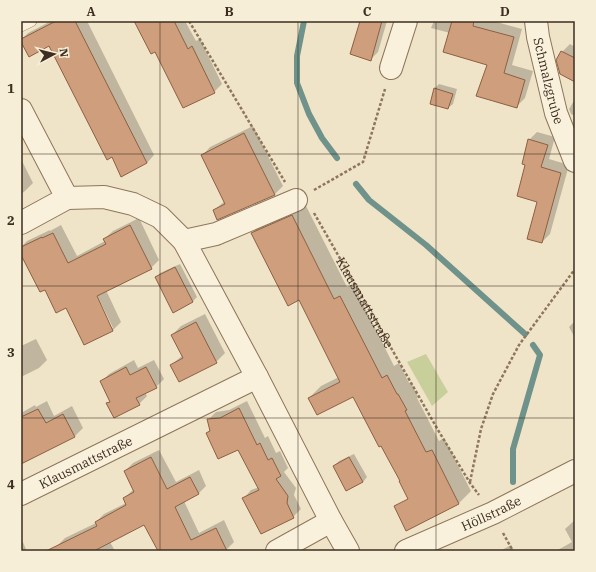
<svg xmlns="http://www.w3.org/2000/svg" width="596" height="572" font-family="'IBM Plex Serif',serif">
<style>
.green{fill:#c9cf9b}
.shadow{fill:#0003;fill-rule:evenodd}
.lines{fill:none;stroke-linecap:round;stroke-linejoin:round}
.stream{stroke:#6f938a;stroke-width:6}
.building{fill:#cf9f7d;stroke:#8d5f41}
.lane-casing{stroke:#8d765c;stroke-width:12}
.street-casing{stroke:#8d765c;stroke-width:24}
.path{stroke:#8d765c;stroke-width:2.5;stroke-dasharray:3 2;stroke-linecap:butt}
.lane{stroke:#faf1dc;stroke-width:11}
.street{stroke:#faf1dc;stroke-width:22}
.grid{fill:none;stroke:#3d2e20;stroke-width:1;stroke-opacity:0.55}
.labels{text-anchor:middle;dominant-baseline:central;stroke-width:3.5;stroke-linejoin:round;paint-order:stroke}
.street-label{font-size:13px;fill:#3d2e20;stroke:#f7eed8}
.neatline{fill:none;stroke:#3d2e20;stroke-width:1.5}
.grid-label{font-size:13px;text-anchor:middle;font-weight:bold;fill:#3d2e20}
</style>
<rect width="100%" height="100%" fill="#f0e4c8"/>
<polygon class="green" points="426,354 448,392 432,406 407,362"/>
<g class="shadow">
<polygon points="51,21 87,21 154,155 147,163 49,45 21,40 28,33"/>
<polygon points="135,21 185,21 196,41 200,39 222,84 214,92 156,50"/>
<polygon points="359,21 387,21 378,52 371,59 361,21"/>
<polygon points="434,21 493,21 522,29 512,65 533,71 525,98 516,107 488,64 450,33 431,28"/>
<polygon points="570,44 575,47 575,81 562,52"/>
<polygon points="439,84 457,89 453,104 448,108 435,88"/>
<polygon points="575,99 575,116 571,114 569,109"/>
<polygon points="253,126 283,186 275,194 214,210 225,201 202,156 210,147"/>
<polygon points="537,132 555,137 549,159 569,165 550,234 542,242 538,201 527,164 529,140"/>
<polygon points="21,159 33,183 25,191 21,194"/>
<polygon points="305,204 347,287 353,284 394,366 399,363 409,383 411,382 418,397 417,398 439,441 444,438 471,491 458,504 401,480 353,396 309,398 321,386 339,377 299,299 252,233 264,221"/>
<path d="M139,218L159,260L151,268L106,290L121,322L113,330L85,344L66,307L45,288L21,253V247L27,241L50,230V231L61,225L77,256L105,241L104,239L113,231ZM95,291L113,328H111L94,292Z"/>
<polygon points="180,264 197,297 193,301 174,311 156,278 160,273"/>
<polygon points="205,314 225,353 216,362 171,365 183,355 172,335 181,326"/>
<polygon points="575,321 575,338 569,327"/>
<polygon points="36,339 47,360 39,368 21,377 21,346"/>
<polygon points="134,360 138,368 154,360 164,379 156,387 145,392 147,396 139,404 108,404 110,401 101,382 109,374"/>
<polygon points="47,401 54,416 72,406 83,428 75,436 21,456 21,408 23,412 35,405 36,407"/>
<polygon points="247,401 265,438 268,436 276,453 280,451 288,468 284,472 296,488 294,495 301,509 293,517 261,533 244,498 251,490 259,487 238,449 207,433 211,429 208,420 216,412 229,410"/>
<polygon points="159,450 176,482 199,470 206,486 198,494 184,501 199,533 224,520 234,542 225,551 159,551 144,523 110,542 115,551 60,551 57,546 65,538 96,523 96,522 104,514 126,503 124,498 134,489 125,471 133,463"/>
<polygon points="354,454 367,477 363,482 347,490 334,466 339,461"/>
<polygon points="575,520 575,551 556,551 572,542 565,529"/>
<polygon points="21,538 26,549 24,551 21,551"/>
<polygon points="511,545 514,551 500,551"/>
</g>
<g class="lines">
<g class="stream">
<polyline points="304,21 297,56 297,83 309,114 322,138 337,158"/>
<polyline points="356,184 369,200 426,245 525,334"/>
<polyline points="513,482 513,449 540,355 533,345"/>
</g>
</g>
<g class="building">
<polygon points="56,21 75,21 147,163 121,177 112,157 107,160 49,46 29,57 21,42 21,39"/>
<polygon points="134,21 174,21 188,49 192,46 215,93 183,108 155,52 151,54"/>
<polygon points="360,21 382,21 371,61 350,54"/>
<polygon points="452,21 474,21 473,26 514,37 504,73 525,80 517,108 476,96 487,65 443,52"/>
<polygon points="561,51 575,58 575,82 560,74 556,60"/>
<polygon points="434,88 453,94 448,109 430,104"/>
<polygon points="244,133 275,195 217,220 213,210 225,204 201,155"/>
<polygon points="528,139 548,145 541,167 561,173 542,243 527,239 537,202 517,196 525,165 522,164"/>
<polygon points="292,215 334,299 340,296 382,378 387,375 397,394 398,394 407,410 405,411 426,452 432,450 459,504 406,531 394,506 408,499 399,481 400,481 381,446 379,447 353,397 317,415 308,398 340,382 299,300 288,306 251,233"/>
<polygon points="130,225 152,269 97,296 113,331 84,345 66,308 56,313 45,290 40,292 21,255 21,247 42,237 42,238 53,233 68,263 106,244 103,239"/>
<polygon points="175,267 193,302 173,313 155,277"/>
<polygon points="196,322 217,363 179,382 170,365 183,358 171,335"/>
<polygon points="126,367 130,375 146,367 157,388 136,398 140,405 114,418 106,403 110,402 100,381"/>
<polygon points="239,408 257,445 260,443 268,460 272,458 281,476 276,479 288,496 287,503 294,518 261,534 242,498 259,490 238,450 218,459 206,433 210,431 207,419 220,418"/>
<polygon points="38,409 46,423 63,414 75,437 21,464 21,417"/>
<polygon points="151,457 167,489 190,477 199,494 175,507 191,540 216,528 227,551 158,551 144,525 94,551 46,551 97,526 95,522 126,505 123,498 134,492 124,471"/>
<polygon points="349,457 363,482 346,491 333,466"/>
</g>
<g class="lines">
<defs>
<polyline id="lane" points="21,26 31,21"/>
<g id="street">
<path id="s2" d="M536,21L538,37L556,113L575,161"/>
<polyline points="391,68 406,21"/>
<polyline points="21,110 67,198 104,197 133,204 160,217 184,241 257,377 331,521 348,551"/>
<polyline points="21,223 67,198"/>
<polyline points="184,241 216,234 296,200"/>
<path id="s3" d="M21,494L257,377"/>
<polyline points="277,551 331,521"/>
<path id="s4" d="M406,551L493,513L575,471"/>
</g>
</defs>
<use href="#lane" class="lane-casing"/>
<use href="#street" class="street-casing"/>
<g class="path">
<polyline points="189,21 285,182"/>
<polyline points="314,190 363,162 385,89"/>
<path id="s1" d="M314,213L438,430L470,483L479,495"/>
<polyline points="470,482 481,429 493,394 519,345 575,269"/>
<polyline points="503,533 513,551"/>
</g>
<use href="#lane" class="lane"/>
<use href="#street" class="street"/>
</g>
<path class="grid" d="M160,21V551M298,21V551M436,21V551M21,154H575M21,286H575M21,418H575"/>
<g class="labels">
<g class="street-label">
<text stroke="none"><textPath href="#s2" startOffset="61">Schmalzgrube</textPath></text>
<text stroke="none"><textPath href="#s1" startOffset="103">Klausmattstraße</textPath></text>
<text stroke="none"><textPath href="#s3" startOffset="72">Klausmattstraße</textPath></text>
<text stroke="none"><textPath href="#s4" startOffset="93">Höllstraße</textPath></text>
</g>
</g>
<rect width="596" height="572" fill="none" stroke="#f7eed8" stroke-width="44"/>
<g transform="translate(54 54) rotate(83)" stroke="#f7eed8" stroke-width="3" paint-order="stroke">
<path d="M0-3L7 15L0 10L-7 15Z" fill="#3d2e20"/>
<text y="-6" font-size="11" font-weight="bold" text-anchor="middle" fill="#3d2e20">N</text>
</g>
<rect x="22" y="22" width="552" height="528" class="neatline"/>
<g class="grid-label">
<text x="91" y="16">A</text>
<text x="229" y="16">B</text>
<text x="367" y="16">C</text>
<text x="505" y="16">D</text>
<text x="11" y="93">1</text>
<text x="11" y="225">2</text>
<text x="11" y="357">3</text>
<text x="11" y="489">4</text>
</g>
</svg>
